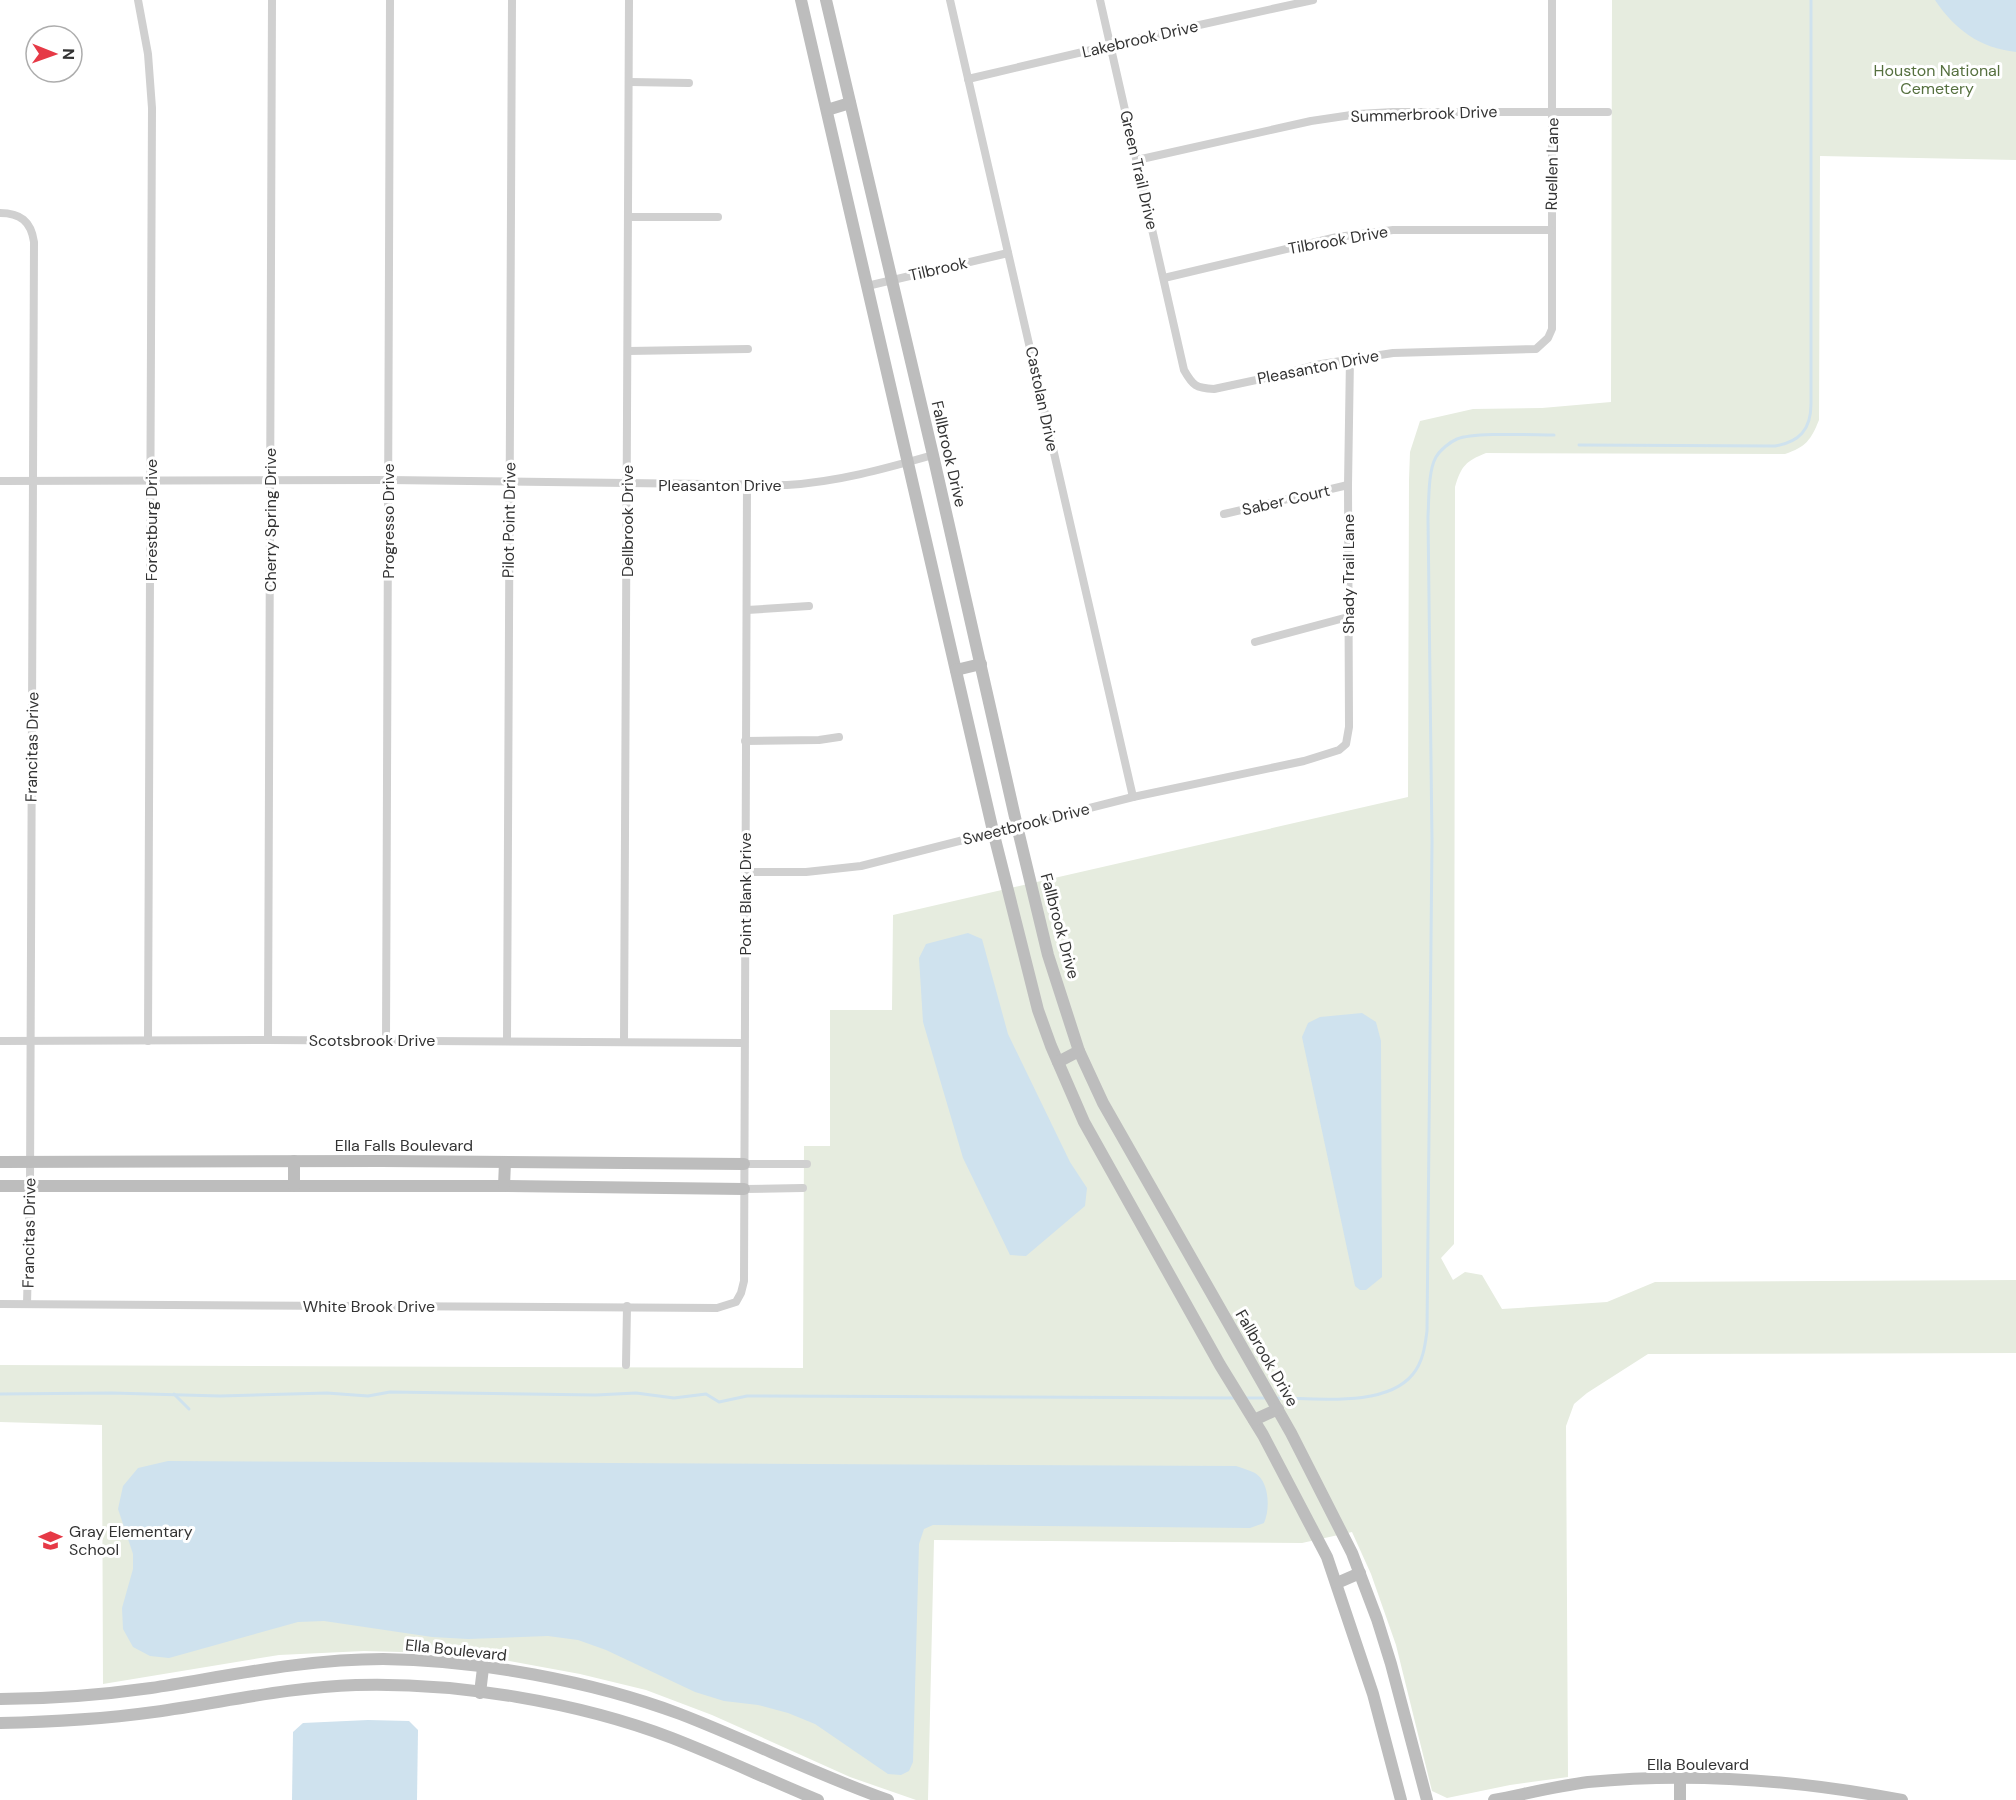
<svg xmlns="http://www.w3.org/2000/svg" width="2016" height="1800" font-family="'DM Sans',sans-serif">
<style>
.green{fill:#e6ecdf}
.water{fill:#cfe2ee}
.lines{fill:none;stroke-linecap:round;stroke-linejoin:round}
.stream{stroke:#cfe2ee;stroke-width:3}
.street{stroke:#d0d0d0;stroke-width:8}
.secondary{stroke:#bdbdbd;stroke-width:12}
.labels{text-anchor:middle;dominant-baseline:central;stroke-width:6;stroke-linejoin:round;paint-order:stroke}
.street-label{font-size:16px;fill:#333;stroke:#fff}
.park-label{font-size:16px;fill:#56703f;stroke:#fff}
.poi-label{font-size:16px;fill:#333;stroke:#fff;text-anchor:start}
</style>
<rect width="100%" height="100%" fill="#fff"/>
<path class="green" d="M1612,0H2016V160L1820,156L1819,420C1811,440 1806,447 1785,454L1486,453C1466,461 1461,466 1455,487L1454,1244L1441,1258L1453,1280L1465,1272L1482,1275L1502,1309L1607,1302L1655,1282L2016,1280V1353L1648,1354L1587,1393L1574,1404L1566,1426L1568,1777L1510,1785L1447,1798L1432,1791L1396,1645L1371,1574L1352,1532L1302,1543L934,1540L928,1800H916L850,1777L712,1715L646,1690L580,1674L499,1659L437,1653L364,1651L279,1655L103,1684L102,1425L0,1422V1365L803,1368L804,1146H830V1010H892L893,915L1408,797L1409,480L1410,452L1420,421L1473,409L1542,408L1611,402Z"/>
<g class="water">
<path d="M1935,0H2016V52C1980,48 1955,30 1935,0Z"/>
<polygon points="968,933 982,939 1008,1034 1070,1162 1087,1188 1085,1206 1026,1256 1010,1255 963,1158 923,1022 919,958 926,944"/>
<polygon points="1362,1013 1376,1022 1381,1041 1382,1277 1366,1290 1360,1290 1355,1286 1302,1037 1308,1023 1320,1017"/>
<path d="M168,1461L1236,1466C1242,1468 1249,1470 1255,1473C1270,1482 1270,1510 1264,1523L1250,1528L933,1525L924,1529L919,1544L913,1762L909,1771L901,1775L888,1774L815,1724L788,1713L758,1705L724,1701L695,1692L606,1650L578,1640L548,1636L468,1639L432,1637L324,1621L298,1622L169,1658L150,1656L133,1647L123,1629L122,1608L133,1569V1554L118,1509L123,1486L138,1468Z"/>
<polygon points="368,1720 409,1721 418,1730 417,1800 292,1800 293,1732 303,1723"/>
</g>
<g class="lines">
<g class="stream">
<path d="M1579,445L1775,446C1799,442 1811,430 1811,404V0"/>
<polyline points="0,1394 112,1393 220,1396 327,1393 368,1396 390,1392 596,1395 636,1393 674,1398 706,1394 719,1402 747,1396 1237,1398"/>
<polyline points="174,1394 189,1409"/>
<polyline points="1243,1398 1267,1398"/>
<path d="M1276,1398C1315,1398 1386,1408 1413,1374C1423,1362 1425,1346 1427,1331L1432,842L1428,517C1429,500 1428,471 1436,457C1440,450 1450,442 1457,439C1474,432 1532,435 1554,435"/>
</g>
<g class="street">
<polyline points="138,0 148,54 152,108 148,1041"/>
<polyline points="950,0 1133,797"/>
<path d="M1100,0L1184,370C1193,386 1196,388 1214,389L1284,374L1315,365L1393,353L1536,349L1548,338L1552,329V0"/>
<polyline points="968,79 1172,31 1313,0"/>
<polyline points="630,82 689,83"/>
<polyline points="1137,160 1311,121 1358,114 1393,112 1608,112"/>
<path d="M0,213C20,213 31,221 34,242L30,1186L27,1304"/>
<polyline points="629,217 718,217"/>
<polyline points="1164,278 1337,237 1393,230 1551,230"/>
<polyline points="867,286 1008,253"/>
<polyline points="628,351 748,349"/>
<path d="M0,481L388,480L787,485C837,482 884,469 933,455"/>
<polyline points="1224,514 1348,485"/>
<polyline points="747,610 809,606"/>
<polyline points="1255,642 1348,617"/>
<polyline points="745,741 819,740 839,737"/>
<polyline points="746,872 806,872 861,866 1133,797 1304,761 1339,750 1346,744 1349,727 1348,485 1350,358"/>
<polyline points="268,1040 272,0"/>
<polyline points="0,1041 268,1040 743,1043"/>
<polyline points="386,1041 390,0"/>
<polyline points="507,1041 512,0"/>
<polyline points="624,1042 629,0"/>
<polyline points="744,1164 807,1164"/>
<polyline points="744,1189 803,1188"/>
<polyline points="0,1304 717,1308 736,1302 741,1293 744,1281 747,485"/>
<polyline points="626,1365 627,1306"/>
</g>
<g class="secondary">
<polyline points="801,0 993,831 1038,1010 1051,1046 1084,1122 1220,1365 1263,1435 1327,1557 1373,1694 1401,1800"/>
<polyline points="826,0 933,455 1017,826 1048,955 1079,1051 1103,1103 1291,1433 1352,1553 1377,1619 1391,1664 1427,1800"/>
<polyline points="827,110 850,103"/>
<polyline points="956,670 981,664"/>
<polyline points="1058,1062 1079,1051"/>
<polyline points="0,1162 381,1161 744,1164"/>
<polyline points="0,1186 504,1186 744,1189"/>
<polyline points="294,1186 294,1161"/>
<polyline points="504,1186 505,1162"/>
<polyline points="1254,1420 1278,1409"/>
<polyline points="1337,1583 1360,1573"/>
<polyline points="480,1693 483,1668"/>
<path d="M0,1699C51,1699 101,1695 151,1688C228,1676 305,1659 383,1659C477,1660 592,1681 680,1714C750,1741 817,1775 888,1800"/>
<path d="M0,1723C51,1722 103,1719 154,1712C221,1703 288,1687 356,1685C456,1682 578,1702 672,1738C721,1757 769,1780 818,1800"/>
<path d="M1494,1800C1525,1794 1557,1786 1588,1782C1693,1772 1798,1780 1902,1800"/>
<polyline points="1680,1800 1680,1777"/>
</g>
</g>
<defs>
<symbol id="school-bare" viewBox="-9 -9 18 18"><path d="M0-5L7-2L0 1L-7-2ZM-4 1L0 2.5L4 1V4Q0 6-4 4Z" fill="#e63946" stroke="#fff" stroke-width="2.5" paint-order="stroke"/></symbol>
</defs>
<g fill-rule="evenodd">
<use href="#school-bare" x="34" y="1524" width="33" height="33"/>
</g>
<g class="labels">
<g class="street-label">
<text transform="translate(1140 39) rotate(-13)">Lakebrook Drive</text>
<text transform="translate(1424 114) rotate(-2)">Summerbrook Drive</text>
<text transform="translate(1552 164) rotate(-89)">Ruellen Lane</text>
<text transform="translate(1139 170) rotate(77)">Green Trail Drive</text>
<text transform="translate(1338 240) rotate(-10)">Tilbrook Drive</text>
<text transform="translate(938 269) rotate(-13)">Tilbrook</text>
<text transform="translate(1318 367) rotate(-11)">Pleasanton Drive</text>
<text transform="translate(1042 399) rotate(78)">Castolan Drive</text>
<text transform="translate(949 454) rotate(77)">Fallbrook Drive</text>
<text x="720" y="485">Pleasanton Drive</text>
<text transform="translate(1286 500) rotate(-13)">Saber Court</text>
<text transform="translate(151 520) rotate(-90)">Forestburg Drive</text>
<text transform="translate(270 520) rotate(-90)">Cherry Spring Drive</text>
<text transform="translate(509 520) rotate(-89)">Pilot Point Drive</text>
<text transform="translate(388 521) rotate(-90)">Progresso Drive</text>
<text transform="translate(627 521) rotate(-90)">Dellbrook Drive</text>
<text transform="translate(1348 574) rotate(-90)">Shady Trail Lane</text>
<text transform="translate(32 747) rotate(-89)">Francitas Drive</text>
<text transform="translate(1026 824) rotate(-14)">Sweetbrook Drive</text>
<text transform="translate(745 894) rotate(-90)">Point Blank Drive</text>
<text transform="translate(1060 926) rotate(75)">Fallbrook Drive</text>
<text x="372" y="1040">Scotsbrook Drive</text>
<text x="404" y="1145">Ella Falls Boulevard</text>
<text transform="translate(29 1233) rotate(-89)">Francitas Drive</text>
<text x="369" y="1306">White Brook Drive</text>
<text transform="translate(1267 1358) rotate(60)">Fallbrook Drive</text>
<text transform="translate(456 1650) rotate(6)">Ella Boulevard</text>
<text x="1698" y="1764">Ella Boulevard</text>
</g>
<g class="park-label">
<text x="1937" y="70">Houston National<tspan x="1937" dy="18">Cemetery</tspan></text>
</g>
<g class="poi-label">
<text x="69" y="1531">Gray Elementary<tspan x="69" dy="18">School</tspan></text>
</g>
</g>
<g transform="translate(54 54) rotate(91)"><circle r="28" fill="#ffffff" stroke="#adadad" stroke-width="1.5"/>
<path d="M0-4.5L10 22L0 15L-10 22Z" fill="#e63946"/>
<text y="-9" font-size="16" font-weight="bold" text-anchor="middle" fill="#333333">N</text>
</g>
</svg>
